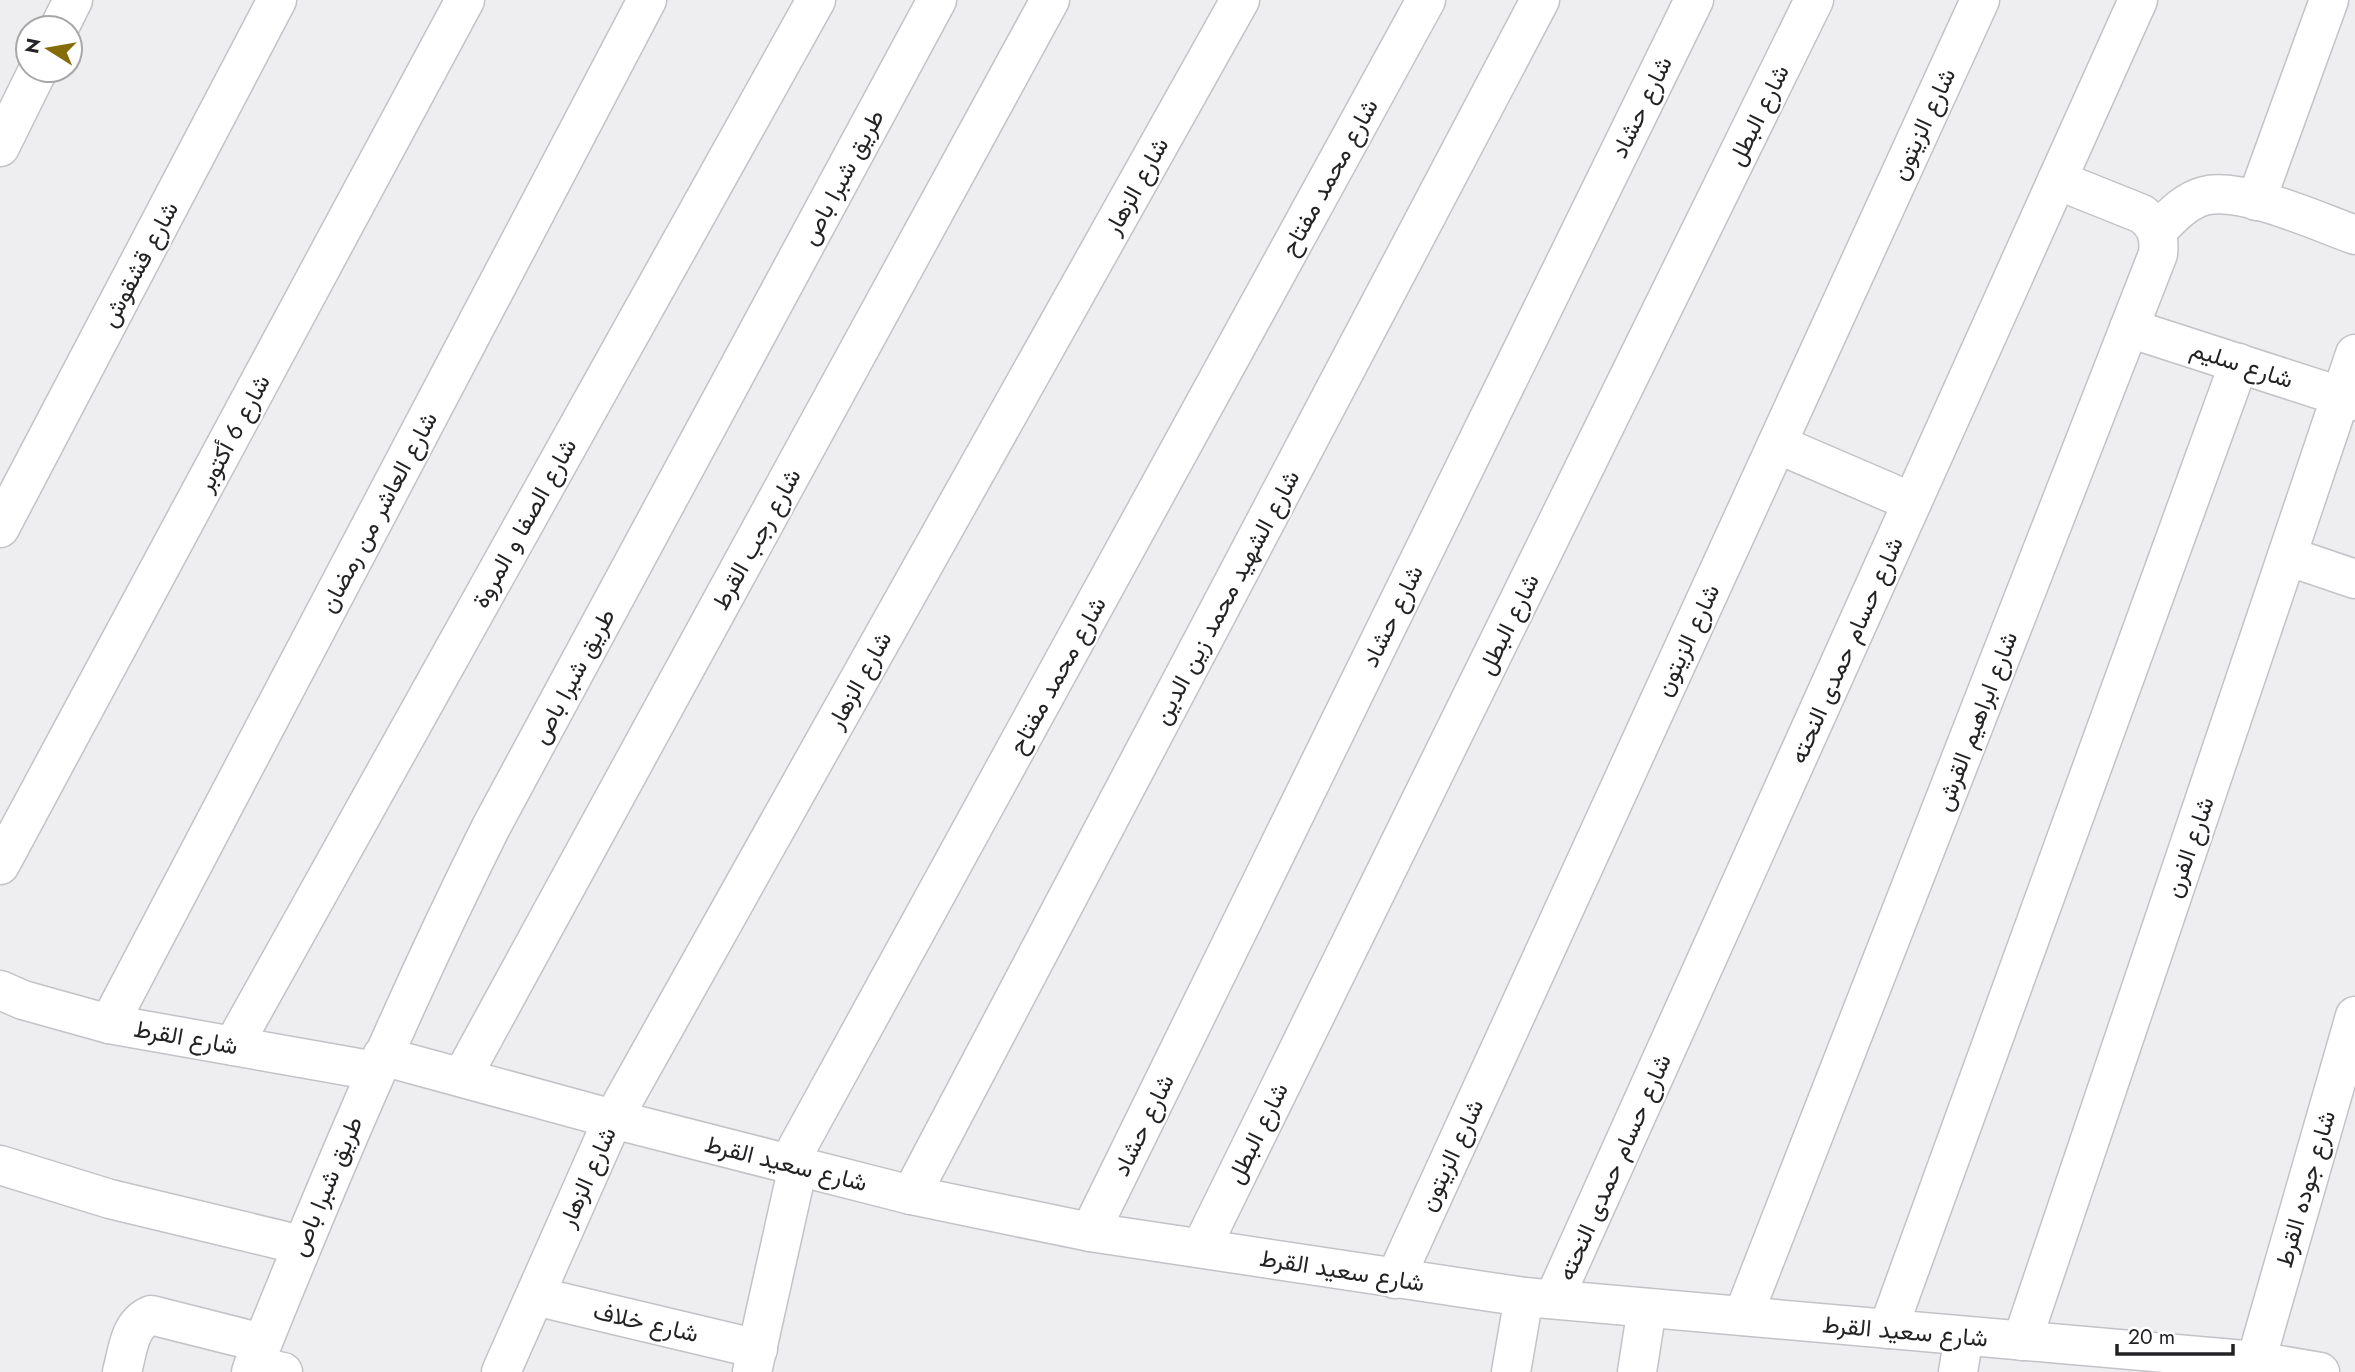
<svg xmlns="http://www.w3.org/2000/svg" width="2355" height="1372" font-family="Jost,Vazirmatn,sans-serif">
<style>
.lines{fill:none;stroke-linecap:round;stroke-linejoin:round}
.minor-casing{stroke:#c4c2c6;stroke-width:41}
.major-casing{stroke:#c4c2c6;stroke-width:41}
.minor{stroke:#fff;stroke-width:38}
.major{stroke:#fff;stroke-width:38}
.labels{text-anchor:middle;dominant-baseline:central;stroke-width:5;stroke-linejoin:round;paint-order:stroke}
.street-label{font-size:24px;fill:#232224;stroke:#fff}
</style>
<rect width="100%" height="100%" fill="#eeedf0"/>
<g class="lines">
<defs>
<g id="minor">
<polyline points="59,28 73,0"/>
<polyline points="0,147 38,70"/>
<polyline points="2256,201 2329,0"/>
<path d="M2157,231C2171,217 2185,201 2204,196C2240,186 2319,222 2355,235"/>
<polyline points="2129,328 2355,401"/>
<polyline points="1777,444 1912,502"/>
<polyline points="0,528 277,0"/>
<polyline points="2287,556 2355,579"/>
<polyline points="0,865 465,0"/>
<polyline points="0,990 23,1000 109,1024 375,1071"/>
<polyline points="109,1024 647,0"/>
<polyline points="233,1046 816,0"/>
<polyline points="382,1056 613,1119 911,1195 1090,1232 1524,1297 2256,1361 2320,1372"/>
<polyline points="462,1077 1050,0"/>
<polyline points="0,1165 110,1199 301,1245"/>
<polyline points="911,1195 1540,0"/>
<polyline points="1090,1232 1694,0"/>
<polyline points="1201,1248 1814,0"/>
<polyline points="1395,1279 1980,0"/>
<polyline points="535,1296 758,1349"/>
<polyline points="1554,1299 2138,0"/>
<path d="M1743,1316L2158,254C2160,236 2156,225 2142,214L2057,180"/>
<polyline points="1888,1329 2239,363"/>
<polyline points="2022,1341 2355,354"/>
<polyline points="2256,1361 2355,1016"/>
<polyline points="253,1366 283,1372"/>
<path d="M122,1372C128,1350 129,1324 151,1315L262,1343"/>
<polyline points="501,1372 613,1119 1240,0"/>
<polyline points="752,1372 794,1184 797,1148 1426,0"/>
<polyline points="1511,1372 1524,1297"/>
<polyline points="1637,1372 1647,1308"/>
<polyline points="1958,1372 1964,1336"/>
</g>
<path id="major" d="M251,1372C325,1188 402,1005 491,827L937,0"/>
</defs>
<use href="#minor" class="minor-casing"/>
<use href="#major" class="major-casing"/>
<use href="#minor" class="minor"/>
<use href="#major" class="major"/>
</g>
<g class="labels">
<g class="street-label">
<text transform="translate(1641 107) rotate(-64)">شارع حشاد</text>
<text transform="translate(1758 115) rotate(-64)">شارع البطل</text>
<text transform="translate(1923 124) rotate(-65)">شارع الزيتون</text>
<text transform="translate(842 177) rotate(-62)">طريق شبرا باص</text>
<text transform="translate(1329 177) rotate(-61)">شارع محمد مفتاح</text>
<text transform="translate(1136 186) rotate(-61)">شارع الزهار</text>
<text transform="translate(139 264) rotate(-62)">شارع قشقوش</text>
<text transform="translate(2242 364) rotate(18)">شارع سليم</text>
<text transform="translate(233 433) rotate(-62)">شارع 6 أكتوبر</text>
<text transform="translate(378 512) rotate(-62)">شارع العاشر من رمضان</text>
<text transform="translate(524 523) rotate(-61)">شارع الصفا و المروة</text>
<text transform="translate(756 539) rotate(-61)">شارع رجب القرط</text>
<text transform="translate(1226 597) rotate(-62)">شارع الشهيد محمد زين الدين</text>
<text transform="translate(1392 616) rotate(-64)">شارع حشاد</text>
<text transform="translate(1508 624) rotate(-64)">شارع البطل</text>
<text transform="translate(1687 640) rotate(-65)">شارع الزيتون</text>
<text transform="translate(1846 650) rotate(-66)">شارع حسام حمدى النحته</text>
<text transform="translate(1057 675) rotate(-61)">شارع محمد مفتاح</text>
<text transform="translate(573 676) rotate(-62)">طريق شبرا باص</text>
<text transform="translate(859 680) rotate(-61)">شارع الزهار</text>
<text transform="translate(1976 721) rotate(-69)">شارع ابراهيم القرش</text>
<text transform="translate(2189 847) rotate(-71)">شارع الفرن</text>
<text transform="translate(186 1037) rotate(10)">شارع القرط</text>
<text transform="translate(1143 1125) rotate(-64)">شارع حشاد</text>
<text transform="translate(1257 1133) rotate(-64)">شارع البطل</text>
<text transform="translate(1451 1155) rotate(-65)">شارع الزيتون</text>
<text transform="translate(786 1163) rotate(14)">شارع سعيد القرط</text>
<text transform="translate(1614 1167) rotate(-66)">شارع حسام حمدى النحته</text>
<text transform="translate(587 1177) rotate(-66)">شارع الزهار</text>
<text transform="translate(326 1186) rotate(-67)">طريق شبرا باص</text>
<text transform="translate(2305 1189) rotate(-74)">شارع جوده القرط</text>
<text transform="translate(1342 1270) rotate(9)">شارع سعيد القرط</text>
<text transform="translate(646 1322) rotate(13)">شارع خلاف</text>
<text transform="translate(1905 1331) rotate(5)">شارع سعيد القرط</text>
</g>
</g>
<g transform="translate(49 49) rotate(281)"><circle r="33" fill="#ffffff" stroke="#a7a7a7" stroke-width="2"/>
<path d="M0-5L12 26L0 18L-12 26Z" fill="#856c08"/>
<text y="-10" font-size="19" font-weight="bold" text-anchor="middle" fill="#232224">N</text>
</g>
<path d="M2117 1344v10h116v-10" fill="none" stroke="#232224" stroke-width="3.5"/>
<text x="2128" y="1344" font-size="21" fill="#232224" stroke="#ffffff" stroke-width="5" paint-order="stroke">20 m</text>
</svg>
